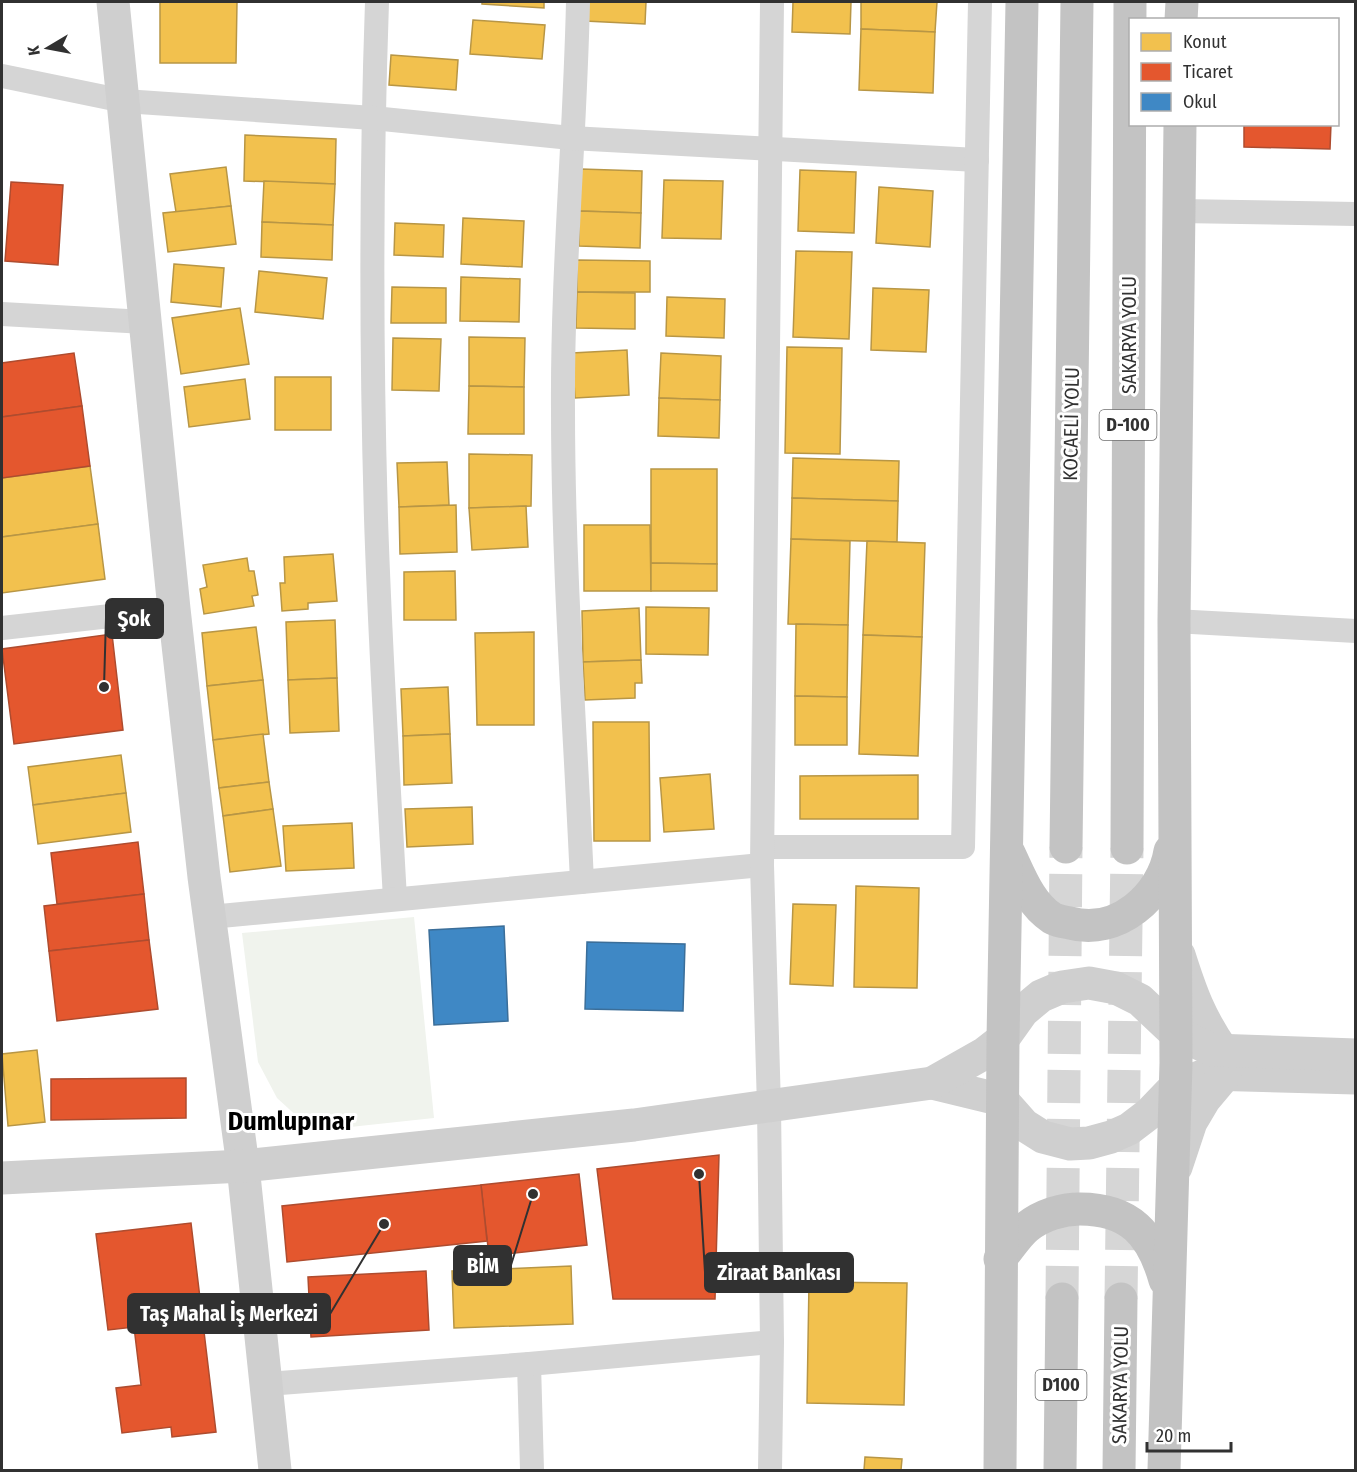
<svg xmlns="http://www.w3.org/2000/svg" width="1357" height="1472" font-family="'Fira Sans Condensed',sans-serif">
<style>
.green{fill:#f0f3ed}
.homes{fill:#f2c14e;stroke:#b89645;stroke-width:1.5}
.shops{fill:#e4572e;stroke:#ae4c2f;stroke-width:1.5}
.schools{fill:#3f88c5;stroke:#3b6e99;stroke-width:1.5}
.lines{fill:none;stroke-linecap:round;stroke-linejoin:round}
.highway-tunnel{stroke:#d6d6d6;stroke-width:33;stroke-dasharray:33 16;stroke-linecap:butt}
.street{stroke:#d5d5d5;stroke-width:24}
.secondary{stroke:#cfcfcf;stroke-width:33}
.highway{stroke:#c3c3c3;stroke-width:33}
.labels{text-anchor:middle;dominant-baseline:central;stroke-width:6;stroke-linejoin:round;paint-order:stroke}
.shield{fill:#fff;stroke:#6f6f6f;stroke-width:1.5}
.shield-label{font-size:18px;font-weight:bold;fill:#313131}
.street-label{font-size:20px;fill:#313131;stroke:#fff}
.district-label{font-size:26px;font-weight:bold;fill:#000;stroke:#fff}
.leader{fill:none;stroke:#313131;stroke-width:2}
.callout-dot{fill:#313131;stroke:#fff;stroke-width:2}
.callout{fill:#313131;stroke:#313131;stroke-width:2}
.callout-label{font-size:21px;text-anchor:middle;font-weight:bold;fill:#fff}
</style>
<rect width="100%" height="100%" fill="#fff"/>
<polygon class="green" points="414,917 434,1118 313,1131 277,1098 258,1062 242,933"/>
<g class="homes">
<polygon points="160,2 237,2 236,63 160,63"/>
<polygon points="482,2 544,2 544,8 482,4"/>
<polygon points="587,2 646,2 645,24 585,21"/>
<polygon points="793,2 851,2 850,34 792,32"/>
<polygon points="861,2 937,2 935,32 861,29"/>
<polygon points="473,20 545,25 542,59 470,54"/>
<polygon points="861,29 935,32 933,93 859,90"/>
<polygon points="391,55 458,60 456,90 389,85"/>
<polygon points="245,135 336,139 335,184 244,181"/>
<polygon points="226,167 231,206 176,212 170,174"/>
<polygon points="581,169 642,171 641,213 579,211"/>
<polygon points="800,170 856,172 854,233 798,231"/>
<polygon points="664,180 723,181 721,239 662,238"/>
<polygon points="264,181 335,184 333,225 262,222"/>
<polygon points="879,187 933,191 930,247 876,243"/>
<polygon points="231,206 236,244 168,252 163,213"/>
<polygon points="579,211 641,213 640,248 579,246"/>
<polygon points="463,218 524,221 522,267 461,264"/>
<polygon points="262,222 333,225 332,260 261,257"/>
<polygon points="395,223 444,225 443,257 394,255"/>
<polygon points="796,251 852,252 849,339 793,337"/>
<polygon points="577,260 650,261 650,292 577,292"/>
<polygon points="174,264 224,268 221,307 171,302"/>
<polygon points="259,271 327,278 323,319 255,312"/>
<polygon points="461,277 520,279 519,322 460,321"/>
<polygon points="392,287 446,288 446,323 391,323"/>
<polygon points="873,288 929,290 926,352 871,350"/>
<polygon points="577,292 635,293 635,329 576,328"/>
<polygon points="667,297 725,299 724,338 666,336"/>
<polygon points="240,308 249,364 181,374 172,318"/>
<polygon points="469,337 525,338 524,387 469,386"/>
<polygon points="393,338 441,339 439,391 392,390"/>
<polygon points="787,347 842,348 840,454 785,453"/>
<polygon points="627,350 629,395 575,398 572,353"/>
<polygon points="661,353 721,356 720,400 659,398"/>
<rect x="275" y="377" width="56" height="53"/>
<polygon points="245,379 250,419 189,427 184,387"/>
<polygon points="469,386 524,387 524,434 468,434"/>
<polygon points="659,398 720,400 719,438 658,436"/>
<polygon points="469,454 532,455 531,506 469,508"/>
<polygon points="793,458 899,461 898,501 792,498"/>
<polygon points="447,462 449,505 399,507 397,463"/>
<polygon points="90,466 98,524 2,537 2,478"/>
<polygon points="651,469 717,469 717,564 651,563"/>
<polygon points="792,498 898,501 897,542 791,539"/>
<polygon points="456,505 457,552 400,554 399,507"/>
<polygon points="526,506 528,547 472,550 469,508"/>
<polygon points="98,524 105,579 2,593 2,537"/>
<polygon points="584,525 650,525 651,591 584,591"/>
<polygon points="791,539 850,541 848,625 788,624"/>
<polygon points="867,541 925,543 922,637 863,635"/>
<polygon points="333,554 337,601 308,603 308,609 282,611 280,583 285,583 284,557"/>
<polygon points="247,558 249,571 254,571 258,595 252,596 254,606 204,614 200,589 207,587 203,565"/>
<polygon points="651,563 717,564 717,591 651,591"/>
<polygon points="455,571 456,620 404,620 404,572"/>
<polygon points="646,607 709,608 708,655 646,654"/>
<polygon points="639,608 641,660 583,662 582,611"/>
<polygon points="335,620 337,678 288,680 286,622"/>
<polygon points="796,624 848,625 847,697 795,696"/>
<polygon points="256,627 263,680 207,686 202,633"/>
<polygon points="534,632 534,725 477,725 475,633"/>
<polygon points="863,635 922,637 918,756 859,754"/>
<polygon points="641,660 642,683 635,683 635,698 585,700 583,662"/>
<polygon points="337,678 339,731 290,733 288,680"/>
<polygon points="263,680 269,734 213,740 207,686"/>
<polygon points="448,687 450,734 403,736 401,689"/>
<polygon points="795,696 847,697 847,745 795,745"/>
<polygon points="593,722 649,722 650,841 594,841"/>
<polygon points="263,734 269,782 219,788 213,740"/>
<polygon points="450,734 452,783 404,785 403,736"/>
<polygon points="121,755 126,793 33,805 28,767"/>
<polygon points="710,774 714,829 664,832 660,778"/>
<polygon points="918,775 918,819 800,819 800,776"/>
<polygon points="269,782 273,809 223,816 219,788"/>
<polygon points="126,793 131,832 38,844 33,805"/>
<polygon points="472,807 473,844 407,847 405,809"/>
<polygon points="273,809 281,866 230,872 223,816"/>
<polygon points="352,823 354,868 286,871 283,826"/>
<polygon points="856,886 919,888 917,988 854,987"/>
<polygon points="793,904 836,905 833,986 790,984"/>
<polygon points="37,1050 45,1122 8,1126 2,1054"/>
<polygon points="571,1266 573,1324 454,1328 452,1271"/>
<polygon points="809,1282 907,1283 904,1405 807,1403"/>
<polygon points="865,1457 902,1459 901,1470 864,1470"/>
</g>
<g class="shops">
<polygon points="1244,124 1331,124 1330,149 1244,147"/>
<polygon points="11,182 63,185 58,265 5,261"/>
<polygon points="74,353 82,406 2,417 2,363"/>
<polygon points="82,406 90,466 2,478 2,417"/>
<polygon points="112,634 123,730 14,744 2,649"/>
<polygon points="138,842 144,894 57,904 51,853"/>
<polygon points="144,894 149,940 49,951 44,906"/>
<polygon points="149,940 158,1009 57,1021 49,951"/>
<polygon points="186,1078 186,1118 51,1120 51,1079"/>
<polygon points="719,1155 715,1299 613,1299 597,1169"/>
<polygon points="579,1174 587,1245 489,1256 481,1185"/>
<polygon points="481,1185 487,1241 287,1262 282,1206"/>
<polygon points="191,1223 216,1432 172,1437 171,1427 122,1433 116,1388 141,1385 134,1327 108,1330 96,1234"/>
<polygon points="426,1271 429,1330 311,1337 308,1277"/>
</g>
<g class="schools">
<polygon points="504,926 508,1021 434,1025 429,930"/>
<polygon points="587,942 685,944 683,1011 585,1009"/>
</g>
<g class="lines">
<g class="highway-tunnel">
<polyline points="1062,1299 1066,847"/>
<polyline points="1121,1299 1127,848"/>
</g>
<g class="street">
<path d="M377,2C371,174 371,346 376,518C380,645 388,772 395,899"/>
<path d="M578,2C575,138 562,274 563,410C563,568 575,725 582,882"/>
<polyline points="2,76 124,101 373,118 571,138 977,160"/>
<polyline points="1179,211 1356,214"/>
<polyline points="2,314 145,322"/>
<polyline points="1174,621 1356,631"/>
<polyline points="2,628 174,609"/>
<polyline points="763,847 963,847 980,2"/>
<polyline points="210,917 762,865"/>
<polyline points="529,1364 532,1470"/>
<polyline points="267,1384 529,1364 772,1342"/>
<polyline points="770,1470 772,1342 769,1107 762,865 772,2"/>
</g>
<g class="secondary">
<polyline points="113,2 174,609 204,877 243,1166 275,1470"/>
<path d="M1179,955C1191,993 1200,1018 1223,1051"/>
<polyline points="932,1083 1002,1100 1024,1125 1043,1137 1070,1144 1089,1143 1111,1137 1129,1129 1150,1113 1175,1087 1207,1074 1356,1078"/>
<polyline points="1176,1167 1191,1122 1204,1100 1225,1075"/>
<polyline points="2,1178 243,1166 634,1125 932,1083 985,1053 1003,1039 1023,1011 1041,996 1062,987 1089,983 1116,988 1140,1000 1174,1032 1213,1050 1356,1055"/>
</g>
<g class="highway">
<polyline points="1181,20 1182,2"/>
<polyline points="1066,847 1077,2"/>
<polyline points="1127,848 1130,2"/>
<path d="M1009,853C1020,876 1030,904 1052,918C1057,921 1064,922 1070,923C1117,936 1163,896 1170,851"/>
<path d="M1000,1259C1009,1249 1017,1235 1027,1227C1042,1215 1062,1209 1080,1209C1130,1209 1152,1234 1165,1280"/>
<polyline points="1000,1470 1003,1039 1022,2"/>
<polyline points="1060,1470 1062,1299"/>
<polyline points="1119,1470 1121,1299"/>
<polyline points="1164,1470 1176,1063 1174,621 1180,124"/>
</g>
</g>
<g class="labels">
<g class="shield">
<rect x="1099.5" y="410" width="57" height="30" rx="4.5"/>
<rect x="1035.5" y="1370" width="51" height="30" rx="4.5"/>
</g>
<g class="shield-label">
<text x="1128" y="425">D-100</text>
<text x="1061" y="1385">D100</text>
</g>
<g class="street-label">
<text transform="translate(1129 335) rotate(-90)">SAKARYA YOLU</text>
<text transform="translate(1071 424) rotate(-89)">KOCAELİ YOLU</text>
<text transform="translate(1120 1385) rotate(-89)">SAKARYA YOLU</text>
</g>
<g class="district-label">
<text x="291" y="1121">Dumlupınar</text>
</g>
</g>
<path class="leader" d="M104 687L106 618M533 1194L511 1265M699 1174L705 1272M384 1224L330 1314"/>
<g class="callout-dot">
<circle cx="104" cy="687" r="6"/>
<circle cx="533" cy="1194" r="6"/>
<circle cx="699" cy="1174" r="6"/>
<circle cx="384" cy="1224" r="6"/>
</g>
<g class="callout">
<rect x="106" y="599" width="57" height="39" rx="6"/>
<rect x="454" y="1246" width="57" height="39" rx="6"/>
<rect x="705" y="1253" width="148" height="39" rx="6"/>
<rect x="128" y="1294" width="202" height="39" rx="6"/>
</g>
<g class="callout-label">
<text x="134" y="626">Şok</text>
<text x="483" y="1273">BİM</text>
<text x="779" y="1280">Ziraat Bankası</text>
<text x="229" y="1321">Taş Mahal İş Merkezi</text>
</g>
<rect width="1357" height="1472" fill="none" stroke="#313131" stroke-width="6"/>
<rect x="1129" y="18" width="210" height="108" fill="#ffffff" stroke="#adadad" stroke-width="1.5"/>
<rect x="1141" y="33" width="30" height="18" fill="#f2c14e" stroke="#adadad" stroke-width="1.5"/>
<text x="1183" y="48" font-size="18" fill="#313131">Konut</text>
<rect x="1141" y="63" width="30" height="18" fill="#e4572e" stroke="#adadad" stroke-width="1.5"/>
<text x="1183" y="78" font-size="18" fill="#313131">Ticaret</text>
<rect x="1141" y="93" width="30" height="18" fill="#3f88c5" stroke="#adadad" stroke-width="1.5"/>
<text x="1183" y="108" font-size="18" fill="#313131">Okul</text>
<g transform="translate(48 48) rotate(260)" stroke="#ffffff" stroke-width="4.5" paint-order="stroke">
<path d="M0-4.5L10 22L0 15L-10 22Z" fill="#313131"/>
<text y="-9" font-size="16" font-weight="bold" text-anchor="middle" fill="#313131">K</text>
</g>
<path d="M1147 1442v9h84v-9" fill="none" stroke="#313131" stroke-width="3"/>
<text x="1156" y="1442" font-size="18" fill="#313131" stroke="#ffffff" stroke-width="4.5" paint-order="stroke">20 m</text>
</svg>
